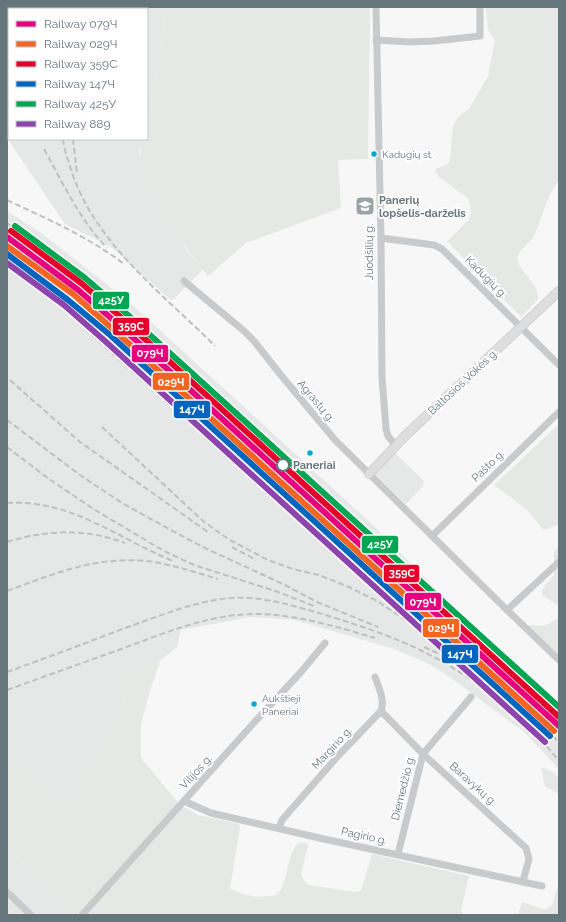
<svg xmlns="http://www.w3.org/2000/svg" width="566" height="922" font-family="Raleway,sans-serif">
<style>
.built{fill:#e6e8e7}
.green{fill:#e6e8e5}
.lines{fill:none;stroke-linecap:round;stroke-linejoin:round}
.major-casing{stroke:#d2d2d3;stroke-width:10}
.minor{stroke:#c8cacb;stroke-width:7}
.major{stroke:#dededf;stroke-width:8}
.rail{stroke:#bfc1c1;stroke-width:2;stroke-dasharray:6 3;stroke-linecap:butt}
.rail-1-casing{stroke:#fff;stroke-width:9}
.rail-2-casing{stroke:#fff;stroke-width:9}
.rail-3-casing{stroke:#fff;stroke-width:9}
.rail-4-casing{stroke:#fff;stroke-width:9}
.rail-5-casing{stroke:#fff;stroke-width:9}
.rail-6-casing{stroke:#fff;stroke-width:9}
.rail-1{stroke:#e5007d;stroke-width:6}
.rail-2{stroke:#f26522;stroke-width:6}
.rail-3{stroke:#e4002b;stroke-width:6}
.rail-4{stroke:#0065bd;stroke-width:6}
.rail-5{stroke:#00a651;stroke-width:6}
.rail-6{stroke:#8e44ad;stroke-width:6}
.bus-dot{fill:#00a9ce;stroke:#fff;stroke-width:1.5}
.stop-dot{fill:#fff;stroke:#66767d;stroke-width:2}
.labels{text-anchor:middle;dominant-baseline:central;stroke-width:4;stroke-linejoin:round;paint-order:stroke}
.bus-label{font-size:10px;fill:#66767d;stroke:#fff;text-anchor:start}
.poi-label{font-size:11px;font-weight:bold;fill:#66767d;stroke:#fff;text-anchor:start}
.street-label{font-size:11px;fill:#66767d;stroke:#fff}
.stop-label{font-size:11px;font-weight:bold;fill:#66767d;stroke:#fff;text-anchor:start}
.line-badge{stroke:#fff;stroke-width:1.5}
.badge-label{font-size:11px;text-anchor:middle;font-weight:bold;fill:#fff}
</style>
<rect width="100%" height="100%" fill="#f7f7f7"/>
<g class="built">
<polygon points="7,7 167,7 147,130 147,9 9,9 9,139 145,139 139,153 159,203 188,252 203,269 172,301 111,247 65,224 7,138"/>
<polygon points="7,211 40,232 128,301 374,526 477,630 559,705 559,769 524,732 444,673 425,662 394,649 295,620 251,617 181,630 177,647 160,661 117,679 125,705 66,812 7,757"/>
<polygon points="395,453 424,481 423,486 406,504 374,473"/>
<polygon points="7,848 80,915 26,915 7,897"/>
</g>
<g class="green">
<path d="M167,7H370L368,159L338,160L341,208L246,243L208,276C189,254 174,230 159,204C152,193 144,183 141,169C138,157 141,150 145,139H147V130Z"/>
<path d="M486,7H559V180C545,197 543,220 532,239C527,246 515,252 518,262C523,275 538,282 538,299L521,317L447,241L469,220L471,212L469,199L440,178L435,171L436,169L448,164L450,159L453,126L459,116L469,109L488,76L495,40L488,30Z"/>
<polygon points="559,424 559,530 558,525 544,530 526,509 494,485"/>
<polygon points="559,546 559,606 542,595 543,588 554,575 554,552"/>
<polygon points="559,610 559,657 526,625 545,626 558,618"/>
<path d="M160,661L150,691L141,724V758L180,805L198,815L239,824L240,828L230,888C241,894 252,898 265,896C268,896 274,896 277,894C288,886 286,855 298,843H306L308,845L301,874L304,880L308,885L354,892L361,891L372,854L469,876L461,910L463,915H80L7,848V757L66,812L125,705L117,679Z"/>
<polygon points="541,767 555,773 559,778 559,800 559,794 545,786"/>
<polygon points="559,882 559,915 518,915 522,902 545,910 552,905"/>
<polygon points="7,897 26,915 7,915"/>
</g>
<g class="lines">
<defs>
<polyline id="major" points="369,474 405,436 559,291"/>
</defs>
<use href="#major" class="major-casing"/>
<g class="minor">
<polyline points="376,7 381,238 382,378 386,429 388,436 396,446"/>
<polyline points="376,40 410,42 434,41 480,36 480,7"/>
<polyline points="381,238 434,245 442,249 559,365"/>
<polyline points="184,281 244,331 254,341 280,374 335,440 507,610 559,660"/>
<polyline points="432,536 559,412"/>
<polyline points="507,610 559,562"/>
<polyline points="381,711 423,754 526,848 529,859 523,881"/>
<polyline points="184,801 211,813 324,839 542,886"/>
<path d="M279,828L282,820L337,757L381,711C385,700 379,688 375,677"/>
<polyline points="398,854 423,754 471,697"/>
<polyline points="7,892 31,915"/>
<polyline points="82,915 250,727 301,672 325,643"/>
</g>
<use href="#major" class="major"/>
<g class="rail">
<polyline points="59,9 59,7"/>
<polyline points="66,9 66,7"/>
<polyline points="74,9 74,7"/>
<polyline points="107,9 108,7"/>
<path d="M63,139C64,147 66,155 69,163C91,241 160,291 215,346"/>
<polyline points="73,139 77,174"/>
<path d="M44,149C63,183 79,219 107,248"/>
<path d="M7,200C47,219 89,237 124,264"/>
<polyline points="7,223 60,262 123,314 428,590"/>
<polyline points="7,243 49,274 96,313 411,598"/>
<polyline points="7,267 61,307 298,521 403,599 507,692 559,742"/>
<polyline points="10,380 80,442 208,532"/>
<polyline points="7,420 80,475 122,503 169,529 205,548 285,585 317,602 378,627"/>
<polyline points="102,427 203,521 228,539 268,560 293,569 319,575 349,587 377,601 436,640 461,658"/>
<polyline points="7,447 49,479 95,510 164,551 194,565 278,592 314,606"/>
<path d="M7,503C71,499 117,538 173,561"/>
<path d="M7,542C46,530 86,528 125,543"/>
<polyline points="232,547 256,560"/>
<path d="M7,591C53,574 96,556 147,561C171,564 194,572 218,579"/>
<polyline points="448,608 559,710"/>
<path d="M424,647C457,661 483,682 511,703"/>
<path d="M7,672C46,658 86,643 125,628C160,616 194,601 232,598C262,596 290,605 319,613C355,624 393,636 426,653C476,678 524,717 559,761"/>
<path d="M7,690C46,676 85,662 124,648C167,632 210,614 256,614C295,614 338,627 375,638"/>
</g>
<defs>
<polyline id="rail-1" points="7,237 77,289 119,325 559,726"/>
<polyline id="rail-2" points="7,246 73,294 114,330 554,731"/>
<polyline id="rail-3" points="11,231 81,283 124,320 559,717"/>
<polyline id="rail-4" points="7,254 68,300 110,335 550,736"/>
<polyline id="rail-5" points="15,226 85,278 128,315 559,707"/>
<polyline id="rail-6" points="7,263 64,305 105,341 545,742"/>
</defs>
<use href="#rail-1" class="rail-1-casing"/>
<use href="#rail-2" class="rail-2-casing"/>
<use href="#rail-3" class="rail-3-casing"/>
<use href="#rail-4" class="rail-4-casing"/>
<use href="#rail-5" class="rail-5-casing"/>
<use href="#rail-6" class="rail-6-casing"/>
<use href="#rail-1" class="rail-1"/>
<use href="#rail-2" class="rail-2"/>
<use href="#rail-3" class="rail-3"/>
<use href="#rail-4" class="rail-4"/>
<use href="#rail-5" class="rail-5"/>
<use href="#rail-6" class="rail-6"/>
</g>
<defs>
<symbol id="school-square" viewBox="-11 -11 22 22"><rect x="-9" y="-9" width="18" height="18" rx="4" fill="#99a3a8" stroke="#fff"/><path d="M0-5L7-2L0 1L-7-2ZM-4 1L0 2.5L4 1V4Q0 6-4 4Z" fill="#fff"/></symbol>
</defs>
<g fill-rule="evenodd">
<use href="#school-square" x="354" y="195" width="22" height="22"/>
</g>
<g class="bus-dot">
<circle cx="374" cy="154" r="3.5"/>
<circle cx="310" cy="453" r="3.5"/>
<circle cx="254" cy="704" r="3.5"/>
</g>
<circle class="stop-dot" cx="283" cy="465" r="6"/>
<g class="labels">
<g class="bus-label">
<text x="382" y="154">Kadugių st.</text>
<text x="262" y="698">Aukštieji<tspan x="262" dy="13">Paneriai</tspan></text>
</g>
<g class="poi-label">
<text x="379" y="200">Panerių<tspan x="379" dy="13">lopšelis-darželis</tspan></text>
</g>
<g class="street-label">
<text transform="translate(369 252) rotate(-90)">Juodšilių g.</text>
<text transform="translate(486 277) rotate(45)">Kadugių g.</text>
<text transform="translate(463 382) rotate(-43)">Baltosios Vokės g.</text>
<text transform="translate(316 401) rotate(50)">Agrastų g.</text>
<text transform="translate(488 466) rotate(-44)">Pašto g.</text>
<text transform="translate(332 748) rotate(-47)">Margirio g.</text>
<text transform="translate(196 772) rotate(-48)">Vilijos g.</text>
<text transform="translate(473 784) rotate(42)">Baravykų g.</text>
<text transform="translate(403 788) rotate(-76)">Diemedžio g.</text>
<text transform="translate(364 836) rotate(12)">Pagirio g.</text>
</g>
<g class="stop-label">
<text x="293" y="465">Paneriai</text>
</g>
</g>
<g class="line-badge">
<rect x="92" y="291" width="38" height="19" rx="4" fill="#00a651"/>
<rect x="112" y="317" width="38" height="19" rx="4" fill="#e4002b"/>
<rect x="131" y="344" width="38" height="19" rx="4" fill="#e5007d"/>
<rect x="152" y="372" width="38" height="19" rx="4" fill="#f26522"/>
<rect x="173" y="400" width="38" height="19" rx="4" fill="#0065bd"/>
<rect x="361" y="535" width="38" height="19" rx="4" fill="#00a651"/>
<rect x="383" y="564" width="37" height="19" rx="4" fill="#e4002b"/>
<rect x="404" y="592" width="38" height="19" rx="4" fill="#e5007d"/>
<rect x="422" y="618" width="38" height="20" rx="4" fill="#f26522"/>
<rect x="441" y="644" width="38" height="20" rx="4" fill="#0065bd"/>
</g>
<g class="badge-label">
<text x="111" y="304">425У</text>
<text x="131" y="330">359С</text>
<text x="150" y="357">079Ч</text>
<text x="171" y="386">029Ч</text>
<text x="192" y="413">147Ч</text>
<text x="380" y="548">425У</text>
<text x="402" y="577">359С</text>
<text x="423" y="606">079Ч</text>
<text x="441" y="632">029Ч</text>
<text x="460" y="658">147Ч</text>
</g>
<rect width="566" height="922" fill="none" stroke="#66767d" stroke-width="16"/>
<rect x="8" y="8" width="140" height="132" fill="#ffffff" stroke="#c2c8cb"/>
<rect x="16" y="21" width="20" height="6" fill="#e5007d" stroke="#c2c8cb"/>
<text x="44" y="28" font-size="12" fill="#66767d">Railway 079Ч</text>
<rect x="16" y="41" width="20" height="6" fill="#f26522" stroke="#c2c8cb"/>
<text x="44" y="48" font-size="12" fill="#66767d">Railway 029Ч</text>
<rect x="16" y="61" width="20" height="6" fill="#e4002b" stroke="#c2c8cb"/>
<text x="44" y="68" font-size="12" fill="#66767d">Railway 359С</text>
<rect x="16" y="81" width="20" height="6" fill="#0065bd" stroke="#c2c8cb"/>
<text x="44" y="88" font-size="12" fill="#66767d">Railway 147Ч</text>
<rect x="16" y="101" width="20" height="6" fill="#00a651" stroke="#c2c8cb"/>
<text x="44" y="108" font-size="12" fill="#66767d">Railway 425У</text>
<rect x="16" y="121" width="20" height="6" fill="#8e44ad" stroke="#c2c8cb"/>
<text x="44" y="128" font-size="12" fill="#66767d">Railway 889</text>
</svg>
